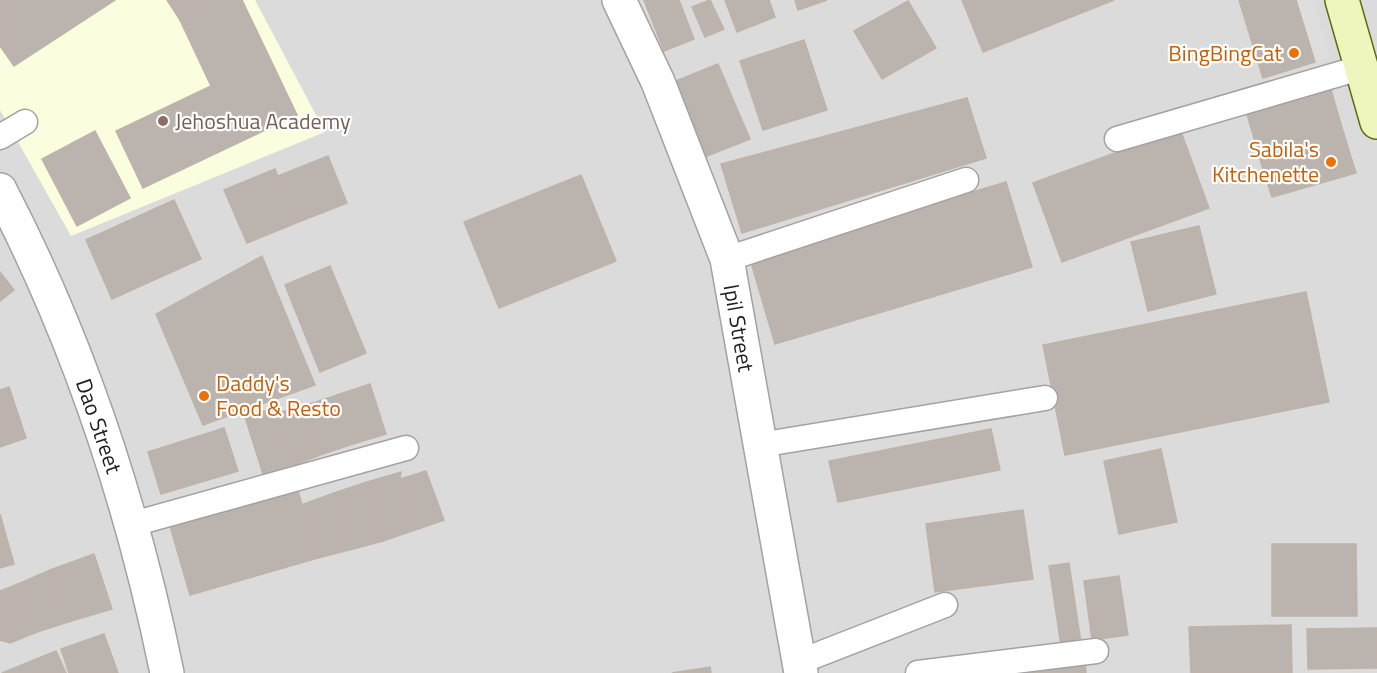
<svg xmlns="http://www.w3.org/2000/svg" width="1377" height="673" font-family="'Titillium Web',sans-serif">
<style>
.residential{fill:#dcdbdb}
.education{fill:#fbfddf}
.parking{fill:#dedede}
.building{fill:#bbb4ae;stroke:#bfb3a8;stroke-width:1.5}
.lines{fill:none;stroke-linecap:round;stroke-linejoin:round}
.lane-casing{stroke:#a2a2a2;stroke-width:27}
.street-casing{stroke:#a2a2a2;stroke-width:36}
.secondary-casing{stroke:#5d6d0d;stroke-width:36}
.lane{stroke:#fff;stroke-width:24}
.street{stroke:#fff;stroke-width:33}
.secondary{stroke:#eff5bc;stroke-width:33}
.food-dot{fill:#e8710a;stroke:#fff;stroke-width:2}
.education-dot{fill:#8d6e63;stroke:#fff;stroke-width:2}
.labels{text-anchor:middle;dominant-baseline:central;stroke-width:4.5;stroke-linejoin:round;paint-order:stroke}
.food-label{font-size:22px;fill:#c56008;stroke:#fff;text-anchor:end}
.education-label{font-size:22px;fill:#785e54;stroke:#fff;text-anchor:start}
.street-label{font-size:22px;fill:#1e1e1e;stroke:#fff}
</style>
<rect width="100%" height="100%" fill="#eeebe4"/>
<rect class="residential" x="0" y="0" width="1377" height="673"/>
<polygon class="education" points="0,0 255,0 325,132 71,236 0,110"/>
<polygon class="parking" points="1296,0 1313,0 1330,57 1315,62"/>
<g class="building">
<polygon points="0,0 115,0 14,66 0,46"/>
<polygon points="167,0 221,0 180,20"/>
<polygon points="221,0 242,0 297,115 143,188 116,131 211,86 180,20"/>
<polygon points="644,0 679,0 694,39 664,51"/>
<polygon points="710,0 724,29 705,37 692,7"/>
<polygon points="725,0 769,0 775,17 737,32"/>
<polygon points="795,0 827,0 798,10"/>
<polygon points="962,0 1114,0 983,52"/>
<polygon points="1239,0 1296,0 1315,62 1263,78"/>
<polygon points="908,1 936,48 882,79 854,31"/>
<polygon points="804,40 827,110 763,130 740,61"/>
<polygon points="718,64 750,139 702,158 671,83"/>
<polygon points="1330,86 1338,114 1254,138 1246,111"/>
<polygon points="967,98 986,158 742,233 721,164"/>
<polygon points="1338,114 1346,141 1262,166 1254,138"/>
<polygon points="1180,129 1209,208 1062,262 1033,183"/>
<polygon points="95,131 130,198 77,226 42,159"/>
<polygon points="1346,141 1356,173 1272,197 1262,166"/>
<polygon points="328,156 347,203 296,223 278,176"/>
<polygon points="275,169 296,223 247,243 224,190"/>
<polygon points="581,175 616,261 499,308 464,222"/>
<polygon points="1006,182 1032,267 775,344 750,259"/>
<polygon points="174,200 201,259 112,299 86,240"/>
<polygon points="1199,226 1216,294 1148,311 1131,242"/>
<polygon points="262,256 315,385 203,425 156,314"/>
<polygon points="330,266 366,353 320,372 285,285"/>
<polygon points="0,272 14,290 0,301"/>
<polygon points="1306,292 1329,402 1065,455 1043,345"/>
<polygon points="370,384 386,434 353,444 337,395"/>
<polygon points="9,387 26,438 0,447 0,390"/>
<polygon points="337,395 353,444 323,454 307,405"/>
<polygon points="307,405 323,454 294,465 278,413"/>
<polygon points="277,407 294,465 263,474 245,417"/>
<polygon points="224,428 238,471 161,494 148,452"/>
<polygon points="991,429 1000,470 838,502 829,461"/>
<polygon points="1161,449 1177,522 1119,534 1104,461"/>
<polygon points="426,471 444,520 418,529 400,479"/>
<polygon points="401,472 400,479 418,529 383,541 367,482"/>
<polygon points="367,482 383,541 353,549 334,493"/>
<polygon points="298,491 318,558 190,595 170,526"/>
<polygon points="334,493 353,549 318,558 301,505"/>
<polygon points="1023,510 1033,579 935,592 926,524"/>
<polygon points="0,514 14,564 0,568"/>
<polygon points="1272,544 1356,544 1357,616 1272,616"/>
<polygon points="94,554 112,609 68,622 50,570"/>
<polygon points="1069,563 1081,643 1061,646 1049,566"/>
<polygon points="50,570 68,622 37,632 18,584"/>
<polygon points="1119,576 1128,635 1092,640 1084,581"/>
<polygon points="18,584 37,632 10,643 0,640 0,591"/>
<polygon points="1291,625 1292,673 1191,673 1189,627"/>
<polygon points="1377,628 1377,668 1308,669 1307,629"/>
<polygon points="104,634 118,673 69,673 61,649"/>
<polygon points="56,651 66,673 2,673"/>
<polygon points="1085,660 1086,673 957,673"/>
<polygon points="710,667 711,673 672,673"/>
</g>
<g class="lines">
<defs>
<g id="lane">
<polyline points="0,137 25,122"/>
<polyline points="1117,139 1363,67"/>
<polyline points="727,259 966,180"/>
<polyline points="760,445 1045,398"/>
<polyline points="133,524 406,448"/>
<polyline points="799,662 945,605"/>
<polyline points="918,673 1096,651"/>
</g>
<g id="street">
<polyline points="619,0 658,82 727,259 801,673"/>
<path d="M0,190C79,342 133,506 167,673"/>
</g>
<polyline id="secondary" points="1342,0 1377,122"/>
</defs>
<use href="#lane" class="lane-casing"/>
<use href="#street" class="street-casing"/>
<use href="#secondary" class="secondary-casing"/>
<use href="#lane" class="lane"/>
<use href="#street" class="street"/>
<use href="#secondary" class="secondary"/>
</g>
<g class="food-dot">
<circle cx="1294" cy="53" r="6"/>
<circle cx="1331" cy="162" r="6"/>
<circle cx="204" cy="396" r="6"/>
</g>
<circle class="education-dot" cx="163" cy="121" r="6"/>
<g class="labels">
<g class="food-label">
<text x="1282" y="53">BingBingCat</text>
<text x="1319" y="149">Sabila's<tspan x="1319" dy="25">Kitchenette</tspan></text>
<text x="216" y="383" text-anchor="start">Daddy's<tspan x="216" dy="25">Food &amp; Resto</tspan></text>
</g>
<g class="education-label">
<text x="175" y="121">Jehoshua Academy</text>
</g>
<g class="street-label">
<text transform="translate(739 328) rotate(80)">Ipil Street</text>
<text transform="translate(99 426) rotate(71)">Dao Street</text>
</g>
</g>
</svg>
